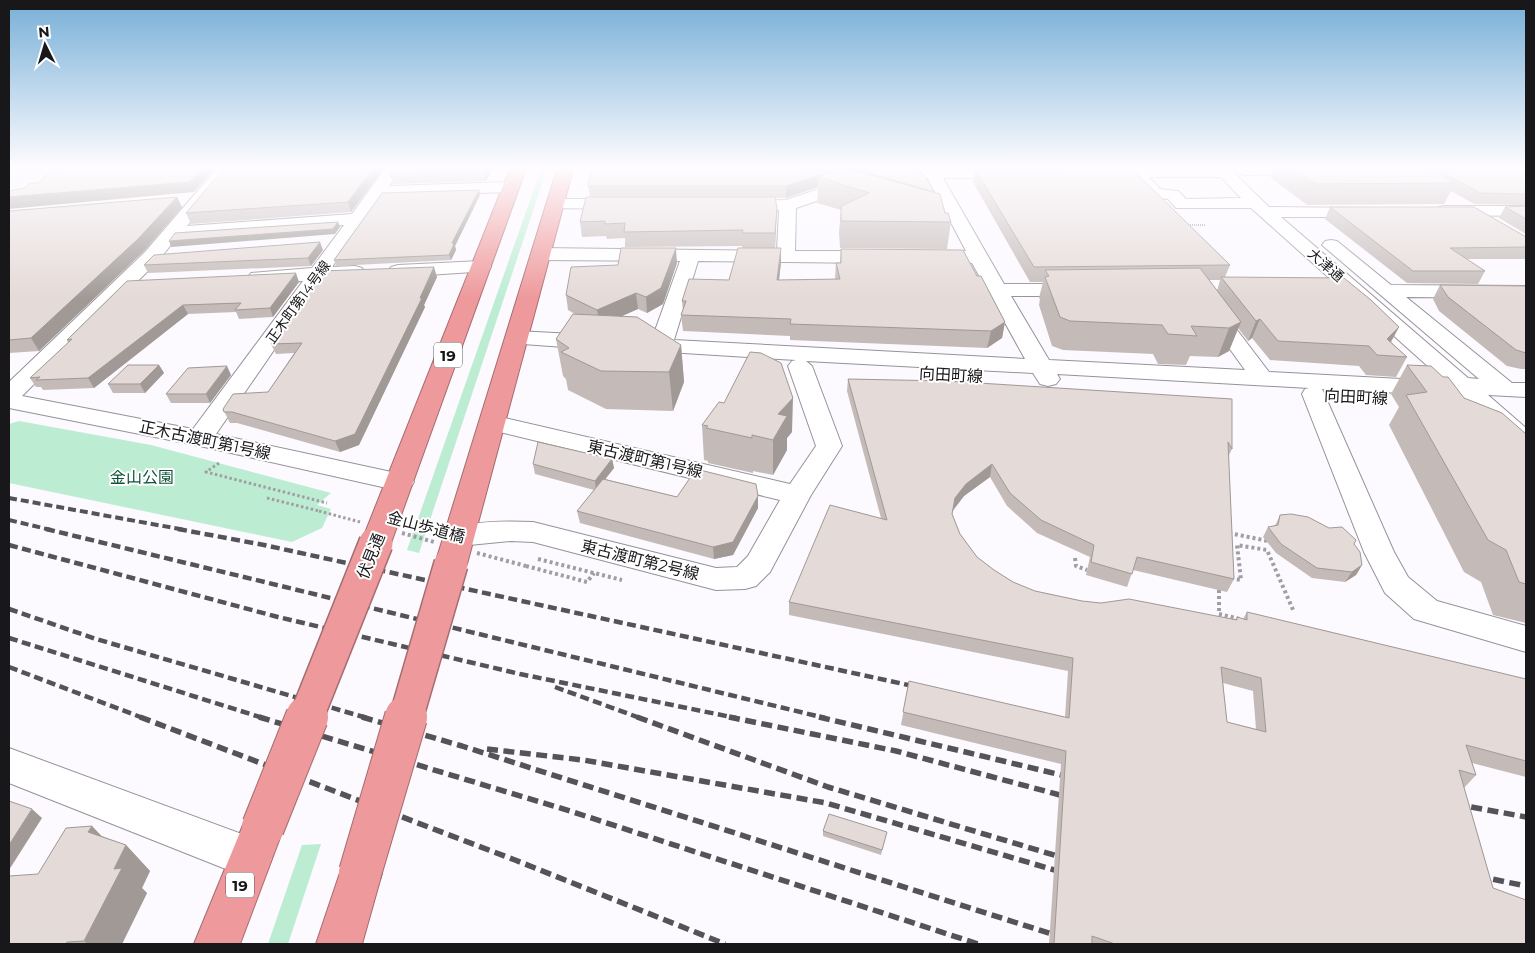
<svg xmlns="http://www.w3.org/2000/svg" width="1535" height="953" font-family="Montserrat,'Noto Sans JP',sans-serif">
<style>
.built{fill:#f7efff}
.green{fill:#bcedd3}
.lines{fill:none;stroke-linecap:round;stroke-linejoin:round}
.minor-casing{stroke:#96929a;stroke-width:2}
.highway-casing{stroke:#a36c6e;stroke-width:2}
.path-far2{stroke:#a09ea2;stroke-width:2;stroke-dasharray:1 1;stroke-linecap:butt}
.path-far1{stroke:#a09ea2;stroke-width:3;stroke-dasharray:2.5 2.5;stroke-linecap:butt}
.path{stroke:#a09ea2;stroke-width:4;stroke-dasharray:3 3;stroke-linecap:butt}
.minor{fill:#fff;fill-rule:evenodd}
.highway{fill:#ee999b;fill-rule:evenodd}
.rail-far2{stroke:#545357;stroke-width:4;stroke-dasharray:8 4;stroke-linecap:butt}
.rail-far1{stroke:#545357;stroke-width:4.5;stroke-dasharray:9 4.5;stroke-linecap:butt}
.rail{stroke:#545357;stroke-width:5.5;stroke-dasharray:11 5.5;stroke-linecap:butt}
.highway-bridge-far1-casing{stroke:#a36c6e;stroke-width:36;stroke-linecap:butt}
.highway-bridge-casing{stroke:#a36c6e;stroke-width:44;stroke-linecap:butt}
.path-bridge-far1{stroke:#a09ea2;stroke-width:3;stroke-dasharray:2.5 2.5;stroke-linecap:butt}
.path-bridge{stroke:#a09ea2;stroke-width:4;stroke-dasharray:3 3;stroke-linecap:butt}
.highway-bridge-far1{stroke:#ee999b;stroke-width:33}
.highway-bridge{stroke:#ee999b;stroke-width:42}
.wall{fill:#c4bbb9;fill-rule:evenodd}
.shaded-wall{fill:#a09996}
.building{fill:#e4dad7;stroke:#a09996;fill-rule:evenodd}
.labels{text-anchor:middle;dominant-baseline:central;stroke-width:4;stroke-linejoin:round;paint-order:stroke}
.far-street-label{font-size:14px;fill:#18171a;stroke:#fff}
.shield{fill:#fff;stroke:#5d5d5f;stroke-width:1}
.shield-label{font-size:15px;font-weight:bold;fill:#18171a}
.street-label{font-size:16px;fill:#18171a;stroke:#fff}
.park-label{font-size:16px;fill:#115339;stroke:#fff}
</style>
<rect width="100%" height="100%" fill="#fcf9ff"/>
<polygon class="built" points="9,166 64,166 9,190"/>
<g class="green">
<polygon points="542,166 548,166 419,553 407,550"/>
<polygon points="943,166 1084,166 948,168"/>
<polygon points="19,421 151,445 331,493 317,505 331,509 322,528 292,542 9,483 9,424"/>
<polygon points="321,844 288,944 268,944 302,845"/>
</g>
<g class="lines">
<defs>
<g id="minor">
<path d="M219,166H235L187,226L352,214L387,166H403L389,186L511,182L517,184L519,187L517,190L511,192L382,196L332,267L355,266L362,268L365,272L362,276L323,279L216,434L410,476L414,482L410,488L400,491L200,446L9,408V382L145,252ZM344,225L312,268L251,273L248,277L251,281L258,283L303,281L193,429L22,396L159,260L177,237Z"/>
<path d="M922,166H936L938,168H1011L1016,170L1019,173L1016,176L1011,178H943L1004,284H1079L1086,286L1089,290L1086,294L1079,296H1011L1049,360L1245,370L1201,309L1204,305L1211,303L1218,305L1269,372L1420,380L1441,378L1251,208H1176L1168,199L1150,197L1132,177L1094,175L1091,172L1094,169L1099,167L1227,166L1269,207L1371,208L1373,212L1371,216L1365,217H1281L1468,378L1479,379L1322,245L1325,241L1331,240L1337,241L1391,285L1526,286V298L1406,297L1512,383H1526V397L1488,395L1526,428V449L1517,447L1456,392L1420,394L1322,389L1394,552L1408,577L1437,601L1526,626V652L1414,619L1385,593L1364,552L1302,394L1305,389L1309,388L1057,374L1060,379L1056,384L1048,386L1040,384L1033,373L806,361L812,366L842,446L811,495L770,572L756,586L745,589L716,590L533,542L511,541L459,546L448,543L444,536L448,529C475,521 505,521 533,522L716,568L737,567L748,556L780,500L483,428L479,423L483,418L492,415L790,484L816,446L788,366L792,361L796,360L635,350L632,345L635,340L652,339L680,261L540,260L533,258L531,254L533,250L540,248L777,251L779,210H740L734,209L732,205L734,201L786,200L882,168H922ZM927,177L966,251L922,253L920,257L922,261L929,263H972L1025,359L674,340L698,261L876,263L883,261L885,257L883,253L876,251H795L796,208L884,178ZM1149,177H1221L1241,198L1186,199L1178,191L1160,189Z"/>
<polygon points="1242,166 1315,166 1318,169 1315,172 1310,174 1244,175 1239,173 1236,170"/>
<polygon points="555,199 622,199 628,200 630,204 628,208 622,209 549,208 547,204 549,200"/>
<polygon points="1445,206 1526,206 1526,216 1439,215 1437,211 1439,207"/>
<polygon points="481,261 488,263 491,267 488,271 398,277 391,275 388,271 391,267 398,265"/>
<polygon points="517,331 592,335 600,337 603,342 600,347 592,349 509,343 506,338 509,333"/>
<polygon points="9,748 266,843 272,858 266,873 251,879 9,783"/>
</g>
<g id="highway">
<polygon points="511,166 527,166 391,543 387,550 376,553 365,550 361,543"/>
<polygon points="558,166 574,166 467,564 462,572 451,575 440,572 435,564"/>
<polygon points="263,807 278,813 284,827 240,944 194,944 248,813"/>
<polygon points="360,851 375,858 382,873 362,944 316,944 345,858"/>
</g>
</defs>
<use href="#minor" class="minor-casing"/>
<use href="#highway" class="highway-casing"/>
<polyline class="path-far2" points="1186,225 1206,225"/>
<g class="path-far1">
<polyline points="219,463 206,472 327,503"/>
<polyline points="267,498 319,511"/>
</g>
<g class="path">
<polyline points="1229,533 1268,541"/>
<polyline points="1075,558 1076,566 1087,570"/>
<polyline points="538,559 622,580"/>
<polyline points="526,566 587,582 594,573"/>
<polyline points="1231,578 1241,580 1237,545 1267,550 1294,612"/>
</g>
<use href="#minor" class="minor"/>
<use href="#highway" class="highway"/>
<g class="rail-far2">
<polyline points="9,498 185,530"/>
<polyline points="9,520 51,530"/>
</g>
<g class="rail-far1">
<polyline points="46,529 825,718"/>
<polyline points="178,529 264,545 922,688"/>
<polyline points="9,545 278,617 520,674 736,718"/>
<polyline points="9,609 96,639 367,718"/>
<polyline points="9,638 263,718"/>
<polyline points="9,667 143,718"/>
<polyline points="555,687 640,718"/>
</g>
<g class="rail">
<polyline points="140,717 515,860 725,944"/>
<polyline points="259,717 570,811 978,944"/>
<polyline points="362,717 462,746 1083,944"/>
<polyline points="637,717 828,787 1067,859"/>
<polyline points="729,717 896,751 1071,798"/>
<polyline points="819,717 1074,778"/>
<polyline points="487,749 583,760 826,803 1068,874"/>
<polyline points="1455,804 1526,817"/>
<polyline points="1477,876 1526,886"/>
</g>
<defs>
<g id="highway-bridge-far1">
<polyline points="306,718 376,543"/>
<polyline points="406,718 451,564"/>
</g>
<g id="highway-bridge">
<polyline points="263,827 307,717"/>
<polyline points="360,873 406,717"/>
</g>
</defs>
<use href="#highway-bridge-far1" class="highway-bridge-far1-casing"/>
<use href="#highway-bridge" class="highway-bridge-casing"/>
<polyline class="path-bridge-far1" points="319,511 360,522"/>
<g class="path-bridge">
<polyline points="402,533 434,542"/>
<polyline points="477,553 526,566"/>
<polyline points="1219,590 1219,614 1240,619"/>
</g>
<use href="#highway-bridge-far1" class="highway-bridge-far1"/>
<use href="#highway-bridge" class="highway-bridge"/>
</g>
<g class="wall">
<polygon points="386,166 351,212 191,224 186,213"/>
<polygon points="395,166 494,166 486,181 393,184 390,174"/>
<polygon points="796,166 892,166 881,166 862,173 867,174 867,173 922,175 935,192 945,213 951,222 947,249 840,248 839,232 841,210 817,203 818,187 786,198 775,198 777,208 775,248 742,248 742,246 625,247 625,238 607,239 606,236 582,237 580,222 590,197 588,186 821,174 821,176 827,174"/>
<polygon points="1274,166 1423,166 1427,168 1428,166 1526,166 1526,205 1474,204 1451,191 1444,204 1307,205 1270,177"/>
<path d="M975,169L1230,265L1225,277L1399,327L1391,342L1407,357L1396,377L1366,375L1359,366L1270,360L1252,338L1248,341L1238,328L1229,351L1218,357L1190,356L1186,365L1158,364L1153,354L1063,350L1052,346L1039,305L1040,299L1039,298L1043,282H1030L973,182ZM1209,280H1220L1217,291Z"/>
<polygon points="479,190 480,195 455,246 456,250 451,260 336,266 334,260"/>
<polygon points="1526,206 1526,234 1499,218 1505,207"/>
<polygon points="182,207 144,251 39,351 9,353 9,211"/>
<polygon points="1330,207 1526,237 1526,259 1467,259 1485,271 1478,284 1407,283 1325,219"/>
<polygon points="841,249 977,276 1005,322 1002,338 987,348 790,340 790,336 683,331 681,315 683,311 682,301 729,280 781,263 779,280 835,279 836,263 840,263"/>
<polygon points="323,250 311,266 148,273 144,265"/>
<polygon points="677,263 663,304 647,313 638,309 621,316 681,345 684,382 673,411 606,409 568,390 566,379 563,376 556,339 575,314 568,310 566,295"/>
<polygon points="437,277 424,305 425,307 359,445 340,452 237,423 230,423 223,409 268,392 294,353 276,354 271,344"/>
<polygon points="127,281 299,282 273,317 239,319 236,312 188,314 94,388 43,390 41,387 36,387 30,378 68,343 67,340"/>
<polygon points="1440,285 1526,286 1526,369 1521,369 1507,366 1439,311 1433,299"/>
<polygon points="159,365 164,373 145,393 113,393 108,384"/>
<polygon points="1407,365 1526,434 1526,623 1493,615 1481,582 1464,572 1389,425 1399,407 1391,394"/>
<polygon points="231,375 210,403 171,403 166,394"/>
<path d="M848,379L1232,399V449L1228,457L1234,579L1227,592L1133,570L1127,587L1086,575L1090,557L1037,533L1007,506L990,477L964,496L953,511L952,514L960,534L977,557L994,570L1013,582L1035,591L1082,601L1236,619L1237,617L1243,619L1247,612L1526,679V777L1472,763L1476,775L1464,788L1493,888L1526,944H1049L1061,764L901,725L909,681L1065,717L1068,671L789,615V602L881,518L847,391ZM1223,683L1253,691L1256,729L1227,722Z"/>
<polygon points="702,425 792,432 787,438 787,450 773,475 753,471 753,473 708,463 708,461 704,460"/>
<polygon points="612,459 614,468 605,479 677,497 758,496 758,508 733,555 714,559 580,523 577,511 594,490 535,474 533,464"/>
<polygon points="1280,515 1354,544 1362,565 1356,575 1345,582 1312,578 1276,553 1263,537 1268,527 1275,526"/>
<polygon points="823,831 887,832 881,855 823,836"/>
<polygon points="102,836 126,845 150,871 142,888 147,893 122,944 9,944 38,874"/>
</g>
<g class="shaded-wall">
<polygon points="204,166 217,166 194,192 9,209 9,197"/>
<polygon points="375,166 386,166 351,212 348,202"/>
<polygon points="487,166 494,166 486,181 484,171"/>
<polygon points="847,166 881,166 843,179 844,167"/>
<polygon points="821,174 821,178 818,177 818,187 786,198 786,186"/>
<polygon points="479,190 480,195 455,246 456,250 451,260 449,255 452,243"/>
<polygon points="177,197 182,207 144,251 39,351 31,338"/>
<polygon points="777,208 776,223 775,248 775,233"/>
<polygon points="338,222 340,227 335,234 171,247 169,241"/>
<polygon points="320,242 323,250 311,266 308,258"/>
<polygon points="676,248 677,263 663,304 647,313 646,297"/>
<polygon points="781,248 781,263 777,296 777,280"/>
<polygon points="434,267 437,277 424,305 425,307 359,445 340,452 335,441 420,298"/>
<polygon points="296,273 299,282 273,317 270,308"/>
<polygon points="636,293 638,309 600,326 597,310"/>
<polygon points="183,305 188,314 94,388 88,378"/>
<polygon points="1260,319 1252,338 1248,341 1256,321"/>
<polygon points="1005,322 1002,338 987,348 991,331"/>
<polygon points="1241,322 1229,351 1218,357 1229,328"/>
<polygon points="1399,327 1388,347 1387,339"/>
<polygon points="681,345 684,382 673,411 669,372"/>
<polygon points="159,365 164,373 145,393 140,384"/>
<polygon points="227,366 231,375 210,403 206,394"/>
<polygon points="793,398 792,432 787,438 787,450 773,475 773,440 778,414"/>
<polygon points="612,459 614,468 596,491 595,481"/>
<polygon points="992,464 990,477 964,496 952,511 955,498 966,484"/>
<polygon points="758,496 758,508 733,555 714,559 713,547"/>
<polygon points="1362,565 1356,575 1345,582 1352,572"/>
<polygon points="32,809 42,818 9,870 9,845"/>
<polygon points="92,826 117,852 88,832"/>
<polygon points="126,845 150,871 142,888 147,893 122,944 88,944 84,941 114,869"/>
</g>
<g class="building">
<polygon points="68,166 204,166 190,182 9,197 9,191 24,188 30,183 38,183 46,175"/>
<polygon points="226,166 375,166 348,202 186,213"/>
<polygon points="395,166 487,166 484,171 390,174"/>
<polygon points="592,166 793,166 821,174 786,186 588,186"/>
<polygon points="918,166 922,175 924,175 935,192 867,173 885,167"/>
<polygon points="1290,166 1423,166 1455,183 1315,184"/>
<polygon points="1431,166 1526,166 1526,194 1480,193"/>
<polygon points="845,168 940,194 945,213 948,213 951,222 841,221 841,206 869,193 818,177"/>
<polygon points="1131,168 1230,265 1034,267 975,169"/>
<polygon points="479,190 452,243 454,244 449,255 334,260 382,193"/>
<polygon points="177,197 138,239 31,338 9,340 9,211"/>
<polygon points="586,197 775,197 777,208 775,233 742,233 743,230 624,232 625,223 605,224 605,221 580,222"/>
<polygon points="1526,206 1526,219 1505,207"/>
<polygon points="1330,207 1474,207 1526,237 1526,247 1450,248 1485,271 1413,271"/>
<polygon points="338,222 333,229 169,241 175,233"/>
<polygon points="320,242 308,258 144,265 154,255"/>
<polygon points="621,248 676,248 661,288 646,297 636,293 597,310 566,295 571,267 618,265"/>
<polygon points="738,248 781,248 777,280 840,279 836,263 841,263 841,249 963,250 977,276 981,276 1005,322 991,331 790,324 791,319 681,315 686,301 682,301 689,279 729,280"/>
<polygon points="434,267 420,298 422,298 355,434 335,441 232,412 224,412 223,409 233,394 268,392 302,343 271,344 321,271"/>
<polygon points="1200,268 1241,322 1229,328 1191,326 1197,336 1168,334 1162,325 1070,321 1060,317 1045,277 1049,276 1045,270"/>
<polygon points="296,273 270,308 235,310 241,303 183,305 88,378 36,380 40,377 30,378 72,339 67,340 127,281"/>
<polygon points="1221,277 1344,278 1371,300 1399,327 1387,339 1407,357 1377,355 1369,346 1278,341 1260,319 1256,321"/>
<polygon points="1440,285 1526,286 1526,353 1516,350 1448,297"/>
<polygon points="573,314 637,317 681,345 669,372 601,371 561,352 569,348 556,339"/>
<polygon points="750,352 761,353 781,363 793,398 778,414 787,416 773,440 752,435 752,438 706,428 708,426 702,425 719,402 724,403"/>
<polygon points="128,365 159,365 140,384 108,384"/>
<polygon points="1407,365 1431,366 1443,377 1448,377 1464,398 1502,413 1526,434 1526,584 1519,582 1506,550 1488,540 1406,395 1427,392"/>
<polygon points="227,366 206,394 166,394 188,368"/>
<path d="M848,379L947,381L1232,399V449L1228,442L1234,579L1137,557L1132,574L1091,562L1094,545L1041,520L1010,493L992,464L966,484L955,498L952,514L960,534L977,557L994,570L1013,582L1035,591L1082,601L1101,603L1129,599L1237,620V617L1247,620V612L1526,679V761L1466,745L1476,775L1459,770L1493,888L1526,900V944H1115L1092,936V944H1054L1066,751L903,712L909,681L1069,718L1073,658L789,602L830,505L887,520ZM1221,667L1261,678L1266,732L1227,722Z"/>
<polygon points="538,442 612,459 595,481 533,464"/>
<polygon points="696,469 756,484 758,496 733,542 713,547 577,511 603,479 677,497"/>
<polygon points="1291,514 1308,517 1329,528 1342,527 1356,540 1354,544 1360,552 1362,565 1352,572 1317,568 1281,544 1268,527 1278,525 1280,515"/>
<polygon points="9,801 32,809 9,845"/>
<polygon points="829,814 887,832 882,850 823,831"/>
<polygon points="92,826 88,832 126,845 114,869 122,868 84,941 67,942 66,944 9,944 9,876 38,874 66,828"/>
</g>
<linearGradient id="sky" x2="0" y2="1"><stop stop-color="#77afd7"/><stop offset="0.56" stop-color="#fefcff"/><stop offset="1" stop-color="#fefcff" stop-opacity="0"/></linearGradient>
<rect width="1535" height="299" fill="url(#sky)"/>
<g class="labels">
<g class="far-street-label">
<text transform="translate(1326 265) rotate(41)">大津通</text>
<text transform="translate(298 302) rotate(-54)">正木町第14号線</text>
</g>
<g class="shield">
<rect x="434" y="342.5" width="28" height="25" rx="4"/>
<rect x="226" y="872.5" width="28" height="25" rx="4"/>
</g>
<g class="shield-label">
<text x="448" y="355">19</text>
<text x="240" y="885">19</text>
</g>
<g class="street-label">
<text transform="translate(951 375) rotate(3)">向田町線</text>
<text transform="translate(1356 397) rotate(3)">向田町線</text>
<text transform="translate(205 440) rotate(12)">正木古渡町第1号線</text>
<text transform="translate(645 459) rotate(13)">東古渡町第1号線</text>
<text transform="translate(426 527) rotate(15)">金山歩道橋</text>
<text transform="translate(371 556) rotate(-68)">伏見通</text>
<text transform="translate(640 560) rotate(14)">東古渡町第2号線</text>
</g>
<g class="park-label">
<text x="142" y="477">金山公園</text>
</g>
</g>
<rect width="1535" height="953" fill="none" stroke="#18171a" stroke-width="20"/>
<g transform="translate(45 45) rotate(355)" stroke="#ffffff" stroke-width="4" paint-order="stroke">
<path d="M0-4L9 19L0 12L-9 19Z" fill="#18171a"/>
<text y="-8" font-size="14" font-weight="bold" text-anchor="middle" fill="#18171a">N</text>
</g>
</svg>
